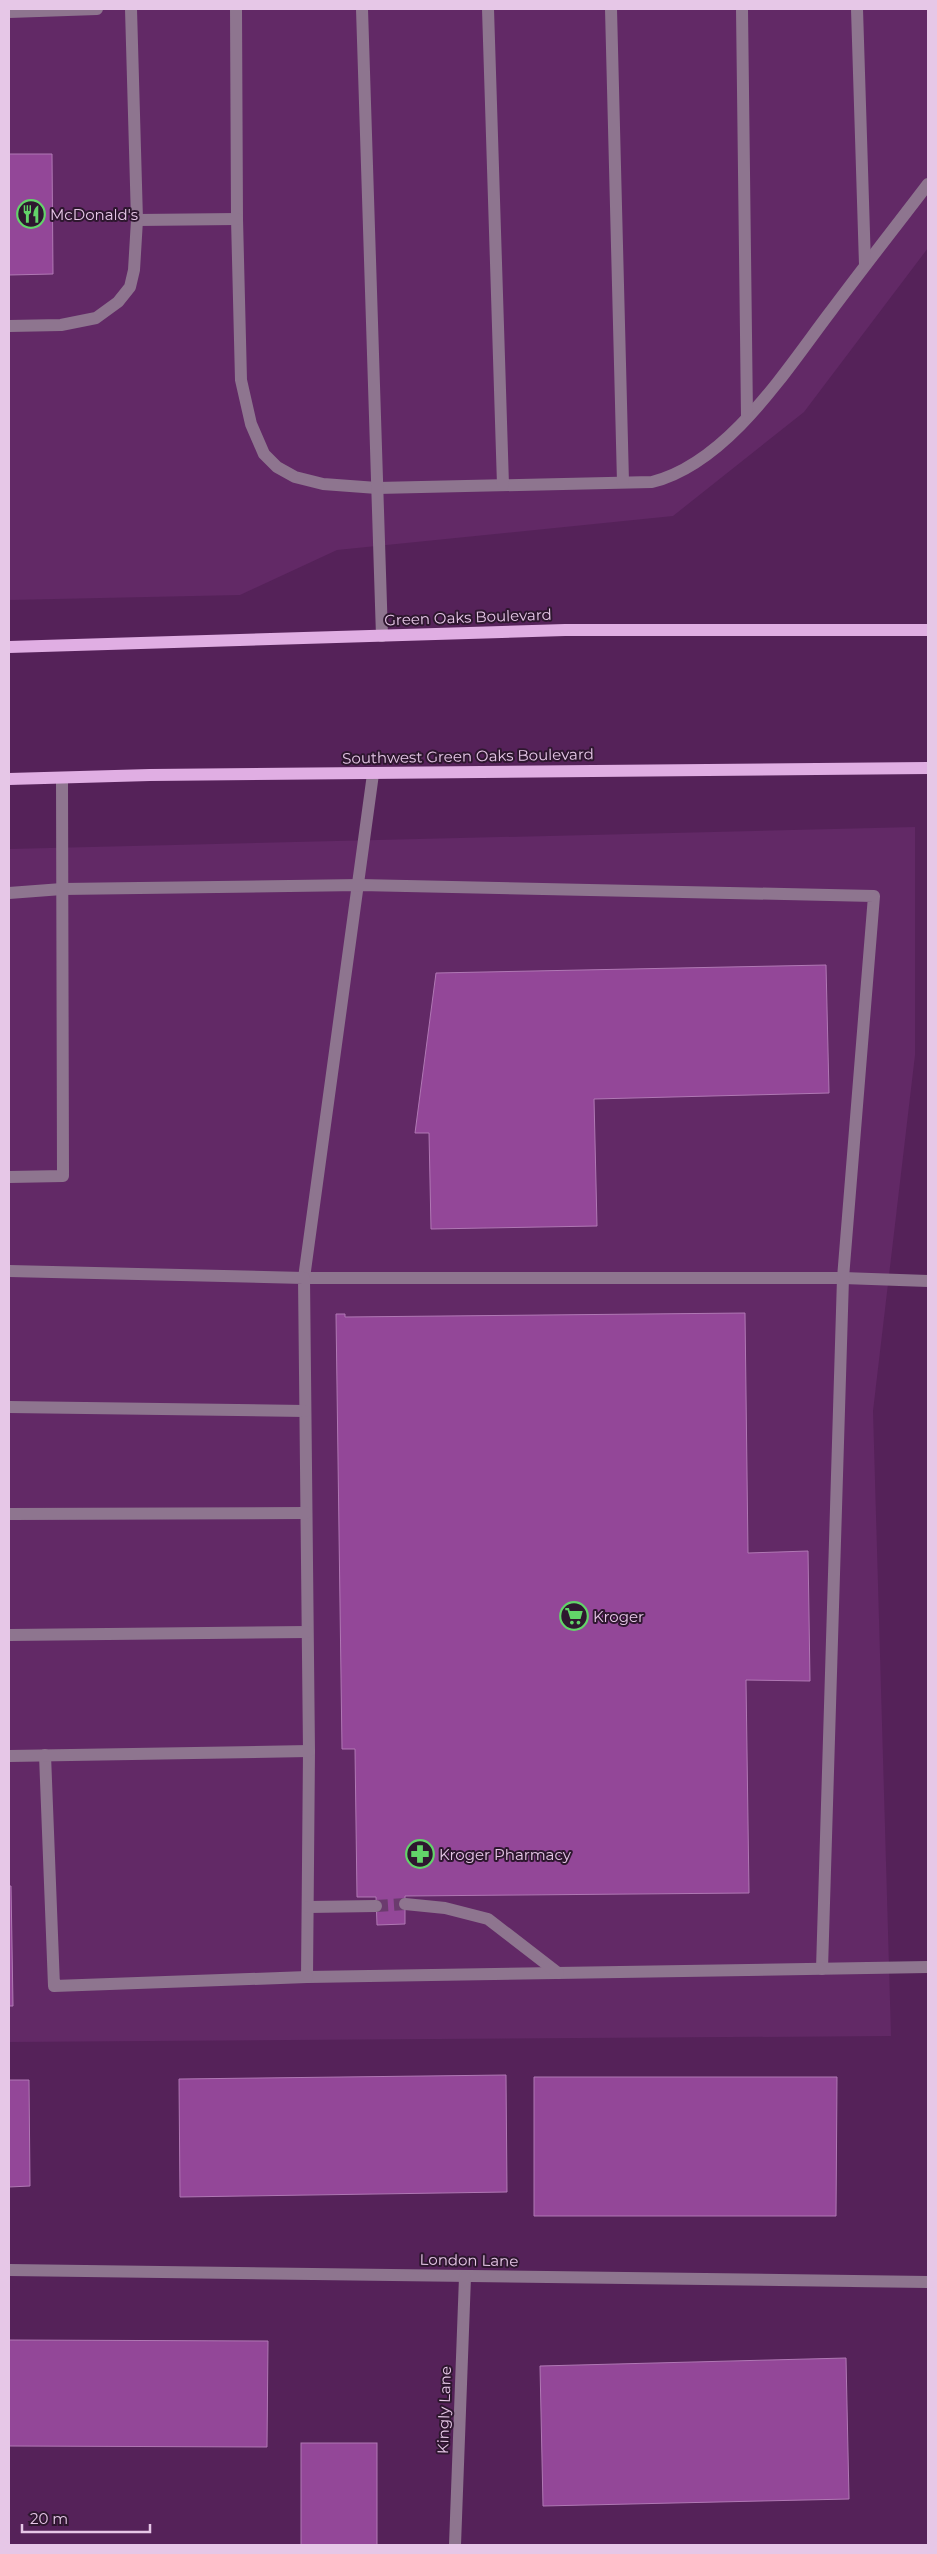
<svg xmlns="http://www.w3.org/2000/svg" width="937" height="2554" font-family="Montserrat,sans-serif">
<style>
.built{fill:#622966}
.building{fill:#934798;stroke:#b078b4}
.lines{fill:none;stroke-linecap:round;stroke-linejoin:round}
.minor-tunnel{stroke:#6b3b6e;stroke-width:12;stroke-dasharray:12 6;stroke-linecap:butt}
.minor{stroke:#8e758f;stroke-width:12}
.major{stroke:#e0aee3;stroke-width:12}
.labels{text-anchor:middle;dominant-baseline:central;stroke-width:4;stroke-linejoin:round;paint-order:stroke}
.poi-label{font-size:15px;fill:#e6c7e7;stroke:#2e172f;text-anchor:start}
.street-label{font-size:15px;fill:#e6c7e7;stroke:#2e172f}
</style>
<rect width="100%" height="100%" fill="#552259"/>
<g class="built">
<polygon points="9,9 928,9 928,248 804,412 673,516 337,550 240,595 9,600"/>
<polygon points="915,827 915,1055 873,1411 891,2036 9,2042 9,849"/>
</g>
<g class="building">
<polygon points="9,154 52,154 53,274 9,275"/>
<polygon points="826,965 829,1093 594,1099 597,1226 431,1229 429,1133 415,1133 436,973"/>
<polygon points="745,1313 748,1553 808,1551 810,1681 746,1680 749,1893 405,1896 405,1924 377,1925 376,1897 357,1897 355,1749 342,1749 336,1314 345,1314 345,1317"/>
<polygon points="9,1886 11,1886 13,2006 9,2006"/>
<polygon points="506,2075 507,2192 180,2197 179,2079"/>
<polygon points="534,2077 837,2077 836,2216 534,2216"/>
<polygon points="9,2080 29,2080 30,2186 9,2187"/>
<polygon points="9,2340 268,2341 267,2447 9,2446"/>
<polygon points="846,2358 849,2499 543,2506 540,2366"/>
<rect x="301" y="2443" width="76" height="102"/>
</g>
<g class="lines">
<polyline class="minor-tunnel" points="376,1906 405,1904"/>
<g class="minor">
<path d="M236,9L237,219L241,380L251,424L264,454L277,467L295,477L323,484L377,488L652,482C728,463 786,370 831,311C863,268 896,226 928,184"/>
<polyline points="362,9 382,636"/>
<polyline points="488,9 503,485"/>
<polyline points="611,9 623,482"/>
<polyline points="742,9 747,416"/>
<polyline points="857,9 865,265"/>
<polyline points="9,12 97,9"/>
<polyline points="137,220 237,219"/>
<polyline points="9,326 61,325 96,318 118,302 130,287 134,270 137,220 131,9"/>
<polyline points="373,774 304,1278 843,1278 928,1281"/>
<polyline points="9,893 62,889 360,885 874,896 843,1278 822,1969"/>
<polyline points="9,1177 63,1176 62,778"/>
<polyline points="9,1271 304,1278 309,1751 307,1977 928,1967"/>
<polyline points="9,1407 305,1411"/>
<polyline points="9,1514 306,1513"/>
<polyline points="9,1635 307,1632"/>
<polyline points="45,1755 54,1986 307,1977"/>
<polyline points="9,1756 309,1751"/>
<polyline points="405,1904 445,1908 488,1919 558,1973"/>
<polyline points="308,1907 376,1906"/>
<polyline points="9,2270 928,2282"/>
<polyline points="455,2545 465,2277"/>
</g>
<g class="major">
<polyline points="9,647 565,630 928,630"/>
<polyline points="9,779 150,775 928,768"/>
</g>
</g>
<defs>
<symbol id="restaurant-ring" viewBox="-11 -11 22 22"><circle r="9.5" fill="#2e172f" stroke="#62d469" stroke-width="1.5"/><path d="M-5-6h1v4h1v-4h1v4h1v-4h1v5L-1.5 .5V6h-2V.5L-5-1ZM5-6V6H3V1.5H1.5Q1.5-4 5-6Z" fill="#62d469"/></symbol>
<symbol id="supermarket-ring" viewBox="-11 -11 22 22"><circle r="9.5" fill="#2e172f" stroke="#62d469" stroke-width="1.5"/><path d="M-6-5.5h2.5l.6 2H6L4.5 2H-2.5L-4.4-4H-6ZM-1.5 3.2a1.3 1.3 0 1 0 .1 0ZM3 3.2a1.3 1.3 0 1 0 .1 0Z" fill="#62d469"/></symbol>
<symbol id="pharmacy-ring" viewBox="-11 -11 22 22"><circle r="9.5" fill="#2e172f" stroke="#62d469" stroke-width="1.5"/><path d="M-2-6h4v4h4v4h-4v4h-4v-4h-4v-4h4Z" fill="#62d469"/></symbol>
</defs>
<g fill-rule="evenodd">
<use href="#restaurant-ring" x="15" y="198" width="32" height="32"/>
<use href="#supermarket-ring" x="558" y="1600" width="32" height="32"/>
<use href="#pharmacy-ring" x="404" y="1838" width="32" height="32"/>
</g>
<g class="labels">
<g class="poi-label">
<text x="50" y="214">McDonald's</text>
<text x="593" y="1616">Kroger</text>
<text x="439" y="1854">Kroger Pharmacy</text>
</g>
<g class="street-label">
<text transform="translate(468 617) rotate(-2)">Green Oaks Boulevard</text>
<text transform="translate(468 756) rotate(-1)">Southwest Green Oaks Boulevard</text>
<text transform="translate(469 2260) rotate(1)">London Lane</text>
<text transform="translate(444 2410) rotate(-88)">Kingly Lane</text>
</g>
</g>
<rect width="937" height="2554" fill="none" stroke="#e6c7e7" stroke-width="20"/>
<path d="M22 2524v8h128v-8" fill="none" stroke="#e6c7e7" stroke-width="2.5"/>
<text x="30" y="2524" font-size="15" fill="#e6c7e7" stroke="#2e172f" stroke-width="4" paint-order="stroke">20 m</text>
</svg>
